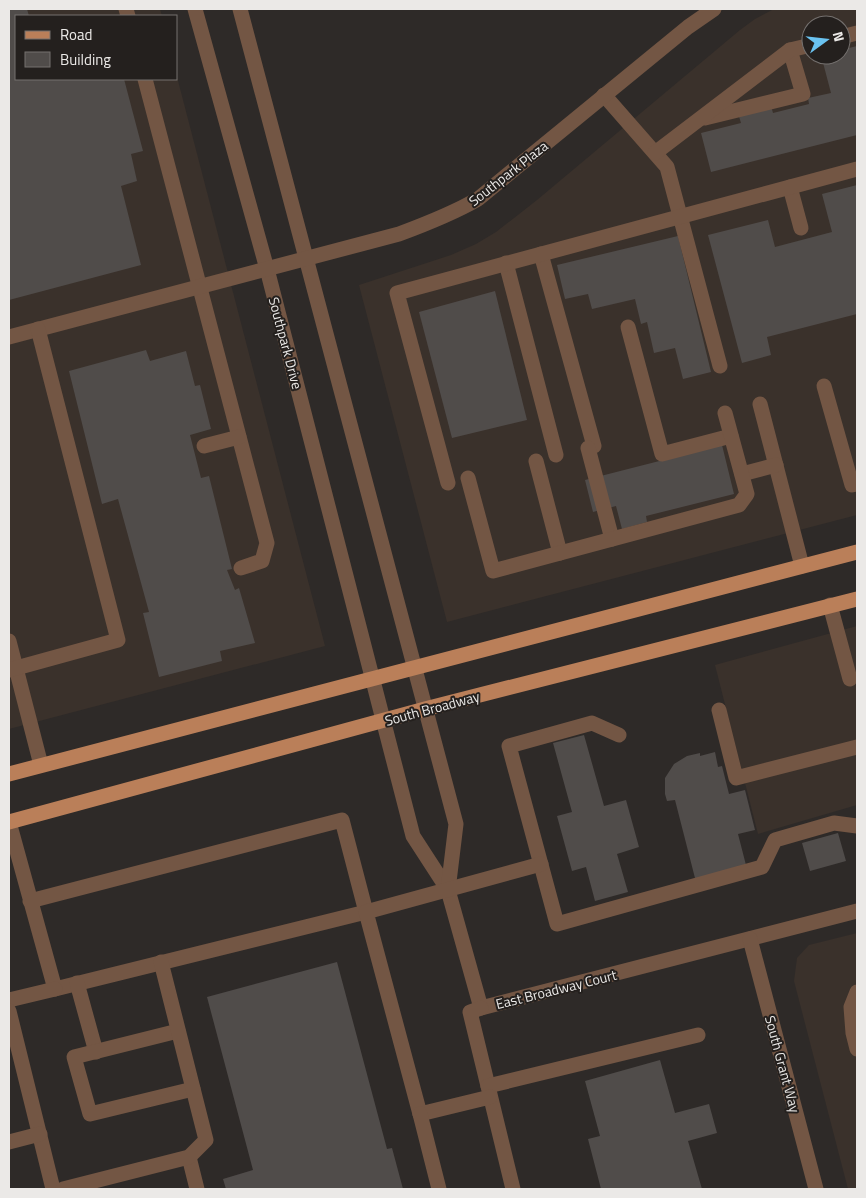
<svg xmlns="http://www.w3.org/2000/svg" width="866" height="1198" font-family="'Titillium Web',sans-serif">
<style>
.built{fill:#3a312b;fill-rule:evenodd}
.building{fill:#504c4a}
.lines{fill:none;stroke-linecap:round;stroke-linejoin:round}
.minor{stroke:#735644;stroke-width:15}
.major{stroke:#ba7f59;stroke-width:15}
.labels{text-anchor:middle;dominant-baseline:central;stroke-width:4;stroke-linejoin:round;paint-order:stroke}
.street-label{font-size:14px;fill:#ebe9e7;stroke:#24201e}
</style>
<rect width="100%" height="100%" fill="#2e2a28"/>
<g class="built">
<polygon points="9,9 160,9 162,16 16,16 16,79 176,79 176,73 325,646 9,729"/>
<path d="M774,9H857V515L447,622L359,285L451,255L476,244L496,232L537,200L740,30L755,19ZM811,25H841V55H811Z"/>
<polygon points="857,626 857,805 758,834 715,665"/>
<polygon points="857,933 857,1189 848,1189 794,981 797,958 809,945"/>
</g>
<g class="building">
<polygon points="9,9 27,9 29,16 16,16 16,79 124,79 143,151 131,154 137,181 121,186 141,265 9,300"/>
<polygon points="857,46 857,135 711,172 701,133 741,123 738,113 771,106 773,113 809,104 808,98 831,93 821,55 841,55 841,50"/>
<polygon points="857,185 857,314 767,337 771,355 742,363 708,235 768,220 775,247 832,232 822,194"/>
<polygon points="678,236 711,372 683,379 675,348 654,353 647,322 641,324 635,299 592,309 588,294 565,299 557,265"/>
<polygon points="495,291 527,420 452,438 419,312"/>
<polygon points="146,350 150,361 186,351 195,386 200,385 211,429 190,435 201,478 209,476 232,569 227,570 235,590 239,588 255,643 220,651 222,661 159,677 143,613 149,612 118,499 102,504 69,371"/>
<polygon points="722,445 734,494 646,516 647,522 622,529 616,506 593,512 585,480"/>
<polygon points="584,735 604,806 626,800 639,847 617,854 628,892 595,901 586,867 572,871 557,816 572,812 553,743"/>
<polygon points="715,752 718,767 722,766 729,794 745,790 755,830 738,834 747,869 696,882 675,800 667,801 665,794 665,778 674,764 687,756 700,753 700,756"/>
<polygon points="838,833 846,861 810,871 802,843"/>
<polygon points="337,962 387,1149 392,1148 403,1189 226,1189 223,1179 253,1170 207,997"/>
<polygon points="660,1060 675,1113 709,1104 717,1133 688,1141 702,1189 601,1189 588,1139 600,1136 585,1081"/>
</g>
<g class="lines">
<g class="minor">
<polyline points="126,9 128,16"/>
<polyline points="195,9 267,269 413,836 448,890 481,1008 857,911"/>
<polyline points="240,9 456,824 448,890"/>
<polyline points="841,37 857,33"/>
<polyline points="145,79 267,543 262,561 241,568"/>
<polyline points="604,95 667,167 720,366"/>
<polyline points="705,118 803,94 790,50"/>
<polyline points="655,153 790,50 811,45"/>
<polyline points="790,187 801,228"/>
<polyline points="541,254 594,446"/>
<polyline points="506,263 556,455"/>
<polyline points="628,327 662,454 731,436"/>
<path d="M9,337L399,234C426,224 452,214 478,199L688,27L714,9"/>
<polyline points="824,386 852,485 857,484"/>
<polyline points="760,404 802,566"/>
<polyline points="204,446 239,437"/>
<polyline points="588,448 612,539"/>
<polyline points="536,461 560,553"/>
<polyline points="742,474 776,465"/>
<polyline points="468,478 493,571 739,505 747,494 725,413"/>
<polyline points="448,483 397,293 857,169"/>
<polyline points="830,605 850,679"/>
<polyline points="9,641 41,765"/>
<polyline points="9,670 118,640 38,329"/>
<polyline points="719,710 736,778 857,747"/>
<polyline points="619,735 592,723 509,746 557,924 762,867 775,840 834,823 857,826"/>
<polyline points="9,822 55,989 366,912 342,820 30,901"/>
<polyline points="750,939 816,1189"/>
<polyline points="77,983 96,1052"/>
<polyline points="857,992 851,1007 853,1033 857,1049"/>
<polyline points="9,1000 55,989"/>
<polyline points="481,1008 470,1012 513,1189"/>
<polyline points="9,1011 53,1189"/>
<polyline points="178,1031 74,1057 90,1114 193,1089"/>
<polyline points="488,1086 698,1035"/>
<polyline points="490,1097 420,1114 366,912 541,864"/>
<polyline points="420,1114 439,1189"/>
<polyline points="9,1142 40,1134"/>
<polyline points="189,1157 197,1189"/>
<polyline points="63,1189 189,1157 206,1140 161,962"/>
</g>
<g class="major">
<polyline points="9,774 857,552"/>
<polyline points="9,822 425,709 857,599"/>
</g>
</g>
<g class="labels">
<g class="street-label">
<text transform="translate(508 173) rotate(-38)">Southpark Plaza</text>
<text transform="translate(286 343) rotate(75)">Southpark Drive</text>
<text transform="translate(432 708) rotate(-15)">South Broadway</text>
<text transform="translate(556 989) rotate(-14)">East Broadway Court</text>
<text transform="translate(783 1064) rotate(75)">South Grant Way</text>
</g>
</g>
<rect width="866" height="1198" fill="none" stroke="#ebe9e7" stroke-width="20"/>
<rect x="15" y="15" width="162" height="65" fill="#24201e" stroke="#74706e"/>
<rect x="25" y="31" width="25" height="8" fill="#ba7f59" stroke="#74706e"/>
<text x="60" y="40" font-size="15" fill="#ebe9e7">Road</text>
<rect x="25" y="52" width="25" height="15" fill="#504c4a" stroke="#74706e"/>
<text x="60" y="65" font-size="15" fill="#ebe9e7">Building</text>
<g transform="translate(826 40) rotate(75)"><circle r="24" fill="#24201e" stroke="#74706e"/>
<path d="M0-4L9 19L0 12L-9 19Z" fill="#6ac3f1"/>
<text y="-8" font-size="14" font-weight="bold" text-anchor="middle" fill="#ebe9e7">N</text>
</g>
</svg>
